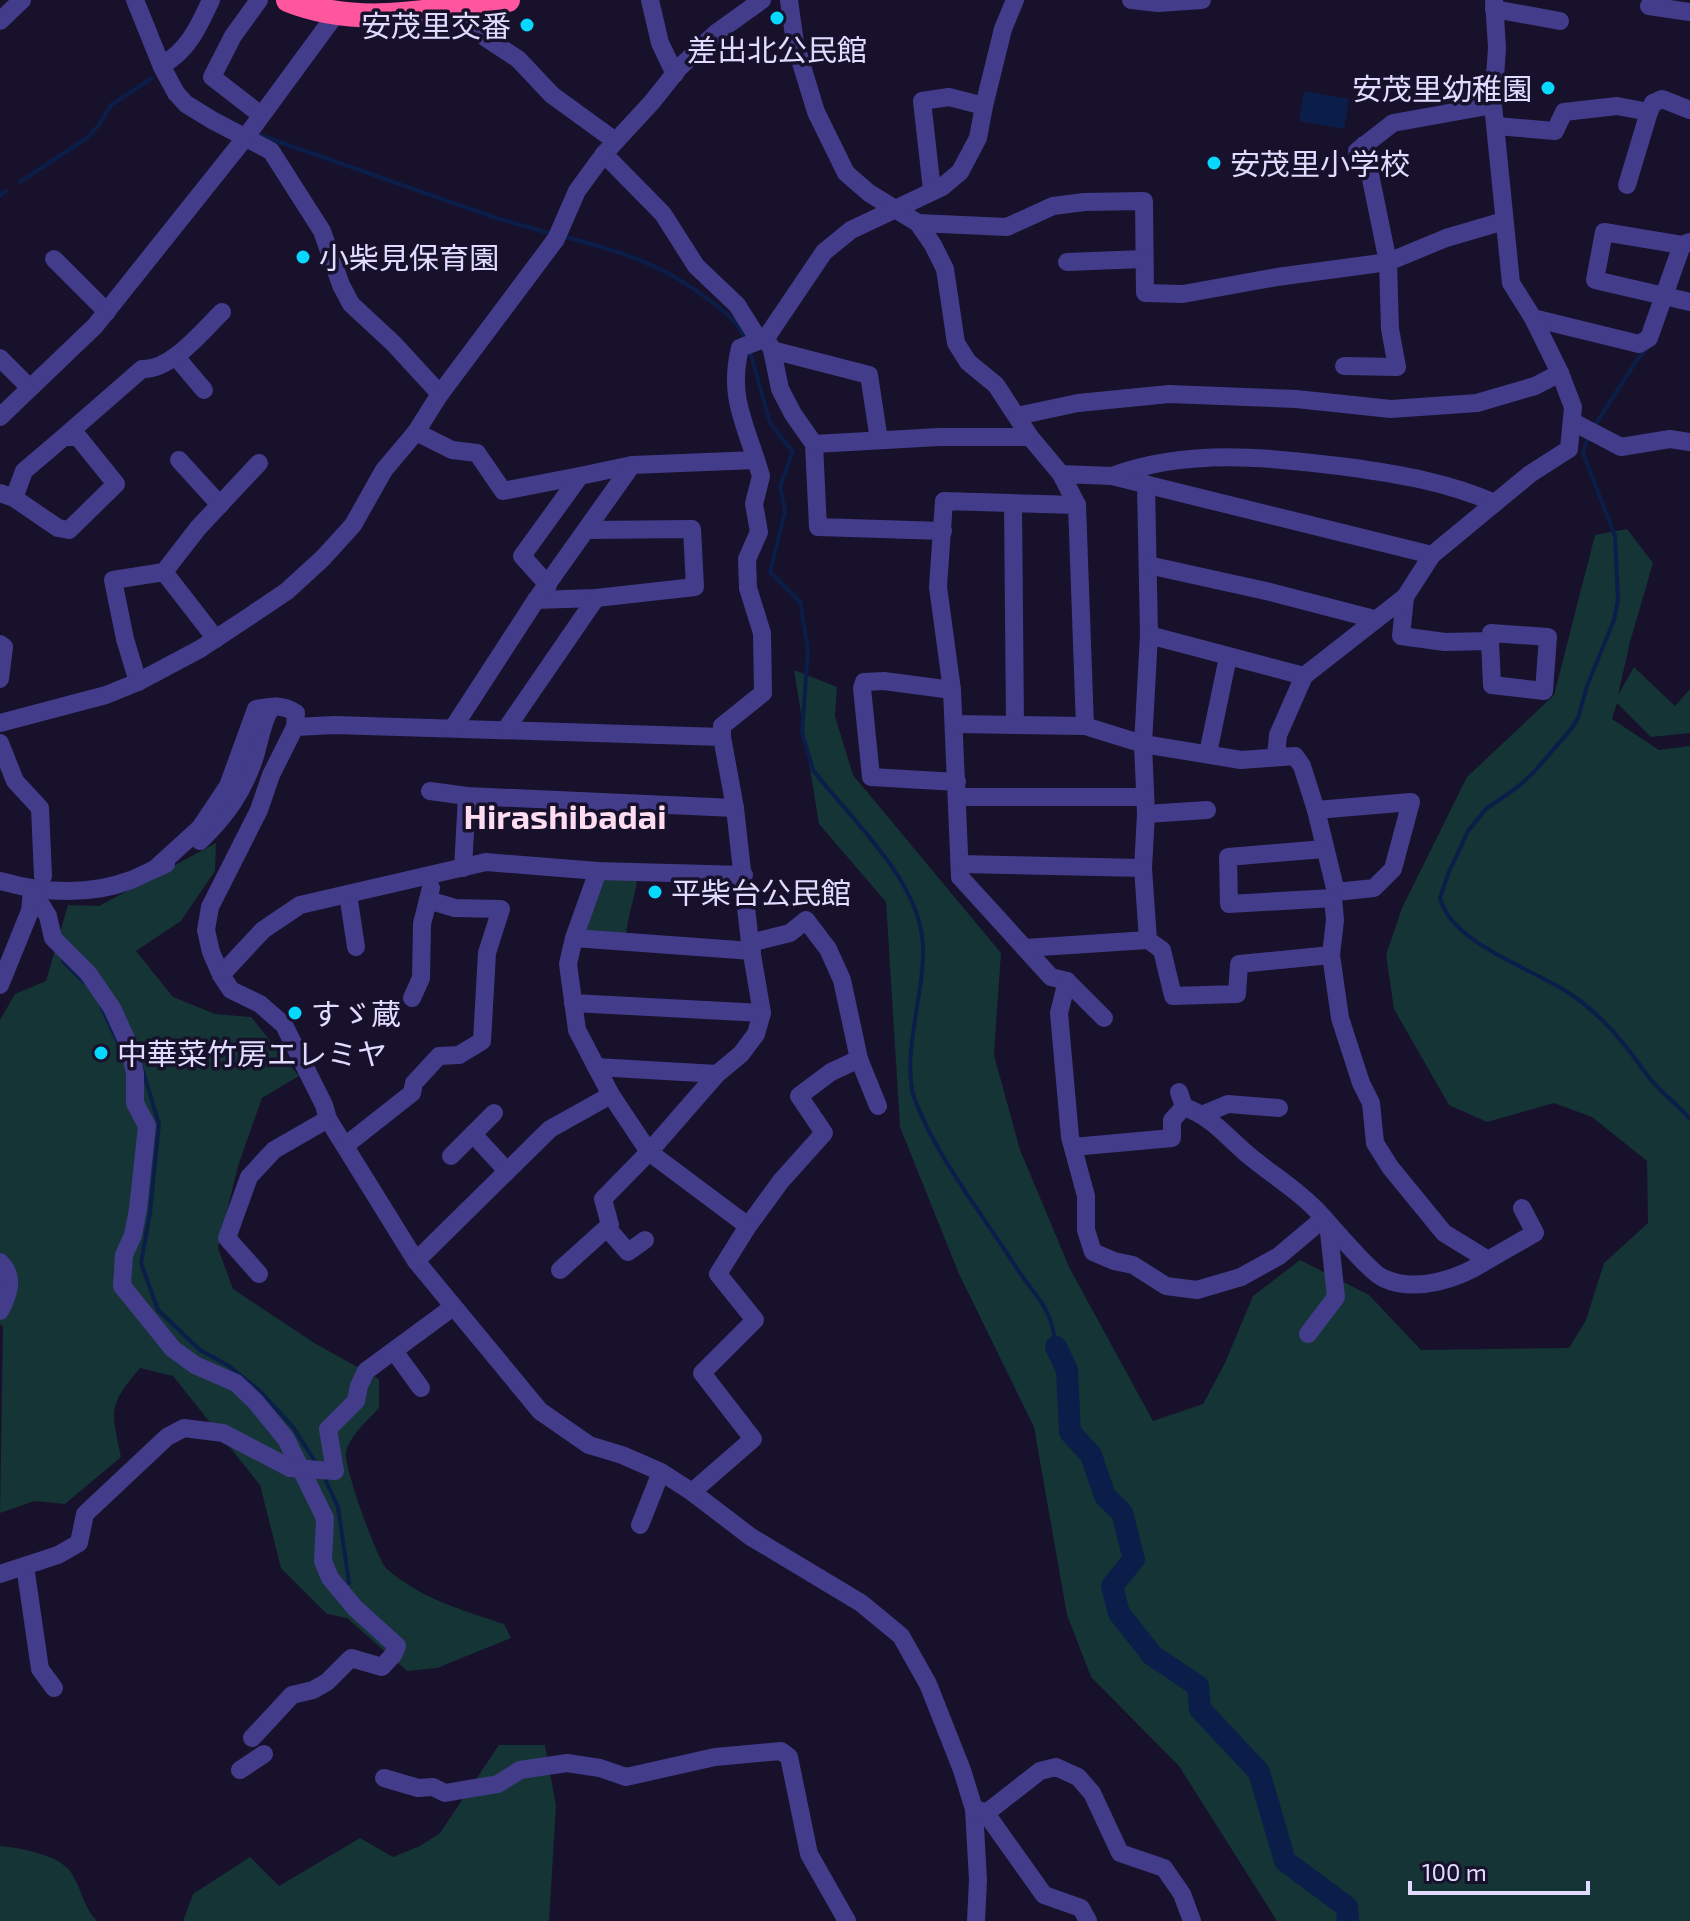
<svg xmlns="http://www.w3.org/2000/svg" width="1690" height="1921" font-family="'Exo 2','Noto Sans JP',sans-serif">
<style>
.green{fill:#143435}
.water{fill:#0b1e4a}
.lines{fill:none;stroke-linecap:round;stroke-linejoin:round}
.stream{stroke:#0b1e4a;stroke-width:4}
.river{stroke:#0b1e4a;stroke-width:22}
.minor{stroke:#433c8a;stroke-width:18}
.highway{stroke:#ff569d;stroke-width:24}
.poi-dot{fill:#07d8ff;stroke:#17112b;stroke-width:3}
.labels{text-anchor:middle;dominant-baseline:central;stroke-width:7;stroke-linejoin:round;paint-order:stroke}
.poi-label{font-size:30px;fill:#e1dbff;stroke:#17112b;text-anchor:start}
.quarter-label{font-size:34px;font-weight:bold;fill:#ffddf1;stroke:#17112b}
</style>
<rect width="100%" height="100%" fill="#17112b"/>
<g class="green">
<polygon points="1627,529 1653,563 1630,642 1618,695 1634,667 1675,706 1690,689 1690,733 1651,737 1617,703 1612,719 1659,750 1690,746 1690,1921 1277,1921 1179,1766 1091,1677 1067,1615 1034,1427 959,1274 900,1127 886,902 819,824 794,670 837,687 835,716 853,775 1001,953 994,1055 1020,1150 1070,1269 1153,1421 1203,1404 1225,1363 1253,1296 1300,1260 1369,1295 1421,1350 1569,1348 1586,1320 1604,1263 1648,1223 1647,1161 1592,1117 1554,1103 1487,1122 1449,1105 1394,1009 1386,955 1402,908 1467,777 1554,695 1595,535"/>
<path d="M216,843L215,871L181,921L136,951L173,997L215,1014L251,1017L299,1076L262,1098L238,1166L218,1248L233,1289L316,1344L379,1379V1408C368,1420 349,1436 346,1453C344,1467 377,1560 387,1569C422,1599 461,1610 504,1624L511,1638L437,1668L407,1671L347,1618L327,1614L281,1568L260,1485L173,1376L140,1368C108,1406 111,1410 121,1457L65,1504L34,1501L0,1513L3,1327L0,1324V1020L15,994L46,981L68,905L99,906Z"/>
<path d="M601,875L637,879C635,900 627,916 626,937L582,935Z"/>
<polygon points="499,1745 545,1745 556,1806 549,1921 183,1921 193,1894 250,1857 279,1886 360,1838 393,1857 420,1846 440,1833"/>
<path d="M0,1846C20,1848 57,1854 70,1871C81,1886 83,1907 97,1921H0Z"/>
</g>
<polygon class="water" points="1304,91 1349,99 1344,129 1299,121"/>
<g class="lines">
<g class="stream">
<polyline points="257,134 496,218 552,234"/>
<polyline points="20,182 88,137 99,125 111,105 152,78"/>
<polyline points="0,195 6,191"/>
<path d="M565,237C620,251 662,264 708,299C726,313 736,319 746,340"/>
<path d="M749,348L770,423L793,452L780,486L785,512L770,572L800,602L808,649L802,732L813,770C849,817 914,875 922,936C929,982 899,1056 915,1100C937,1158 983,1215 1016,1267C1037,1300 1051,1304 1056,1347"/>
<polyline points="1595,425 1637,360 1647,349"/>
<path d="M1589,434L1583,453L1615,536L1618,600L1614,620L1587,686L1578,718L1572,728L1534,772L1519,786L1486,809L1468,831L1448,874L1440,898C1452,945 1535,969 1572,995C1604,1017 1625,1044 1647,1075C1659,1091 1677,1104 1690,1119"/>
<polyline points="63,961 85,983"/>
<polyline points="101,1006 121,1049"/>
<polyline points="142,1068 159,1124 150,1213 141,1263 158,1310 200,1350 229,1366 260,1391 293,1427 316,1463"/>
<polyline points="324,1477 338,1507 349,1583"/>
</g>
<polyline class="river" points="1056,1347 1067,1370 1070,1432 1091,1455 1105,1496 1122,1513 1134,1559 1112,1586 1119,1613 1152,1655 1198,1686 1200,1709 1259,1772 1285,1861 1347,1907 1348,1921"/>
<g class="minor">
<polyline points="135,0 162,67 176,93 186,104 212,120 271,151 322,231 341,285 351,304 394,344 440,394"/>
<polyline points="259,0 233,36 212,77 261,115"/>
<polyline points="650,0 660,43 675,74"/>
<polyline points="789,0 795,43 816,112 846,173 869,193 918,223 933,245 945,269 956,343 968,362 996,385 1030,437 1061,474 1077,505 1085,726"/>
<polyline points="1131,0 1158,3 1202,0"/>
<polyline points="1649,6 1690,12"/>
<polyline points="467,7 486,38 518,59 552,95 614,140"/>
<polyline points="1494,9 1560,21"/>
<polyline points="0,21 22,0"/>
<path d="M162,65C188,51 199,26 211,0"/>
<polyline points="1496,126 1555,131 1564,112 1617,106 1649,112 1653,103 1662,99 1690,110"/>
<polyline points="1357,151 1393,123 1493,105"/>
<polyline points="604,154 663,214 696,266 737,305 759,340"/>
<polyline points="1627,185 1649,112"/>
<polyline points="932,190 922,101 949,97 984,106"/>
<polyline points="918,223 1007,227 1053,206 1084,202 1144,201 1145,293 1183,294 1277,277 1388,262 1446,238 1504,221"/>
<polyline points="1690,242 1682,245 1604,232 1595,280 1690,302"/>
<polyline points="54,259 107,312"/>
<polyline points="1067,262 1143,259"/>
<polyline points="1533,318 1639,344 1649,338 1682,245"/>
<polyline points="766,338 772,350 780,389 793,414 814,444 818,527 943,531"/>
<polyline points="772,350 869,375 879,440"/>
<polyline points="176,357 204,390"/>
<polyline points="0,358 30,388"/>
<polyline points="1344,366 1397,367 1390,329 1388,262 1364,145"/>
<polyline points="1017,416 1078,403 1169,394 1296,399 1391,409 1477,403 1535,386 1560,373"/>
<polyline points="0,417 95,326 245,138 336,14"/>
<polyline points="1573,422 1621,447 1670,439 1690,442"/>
<polyline points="416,432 452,450 477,453 503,491 580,476"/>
<path d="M64,437L142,369C171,371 203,330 222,312"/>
<polyline points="814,444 939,437 1030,437"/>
<polyline points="179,460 220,505"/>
<polyline points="756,460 761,476 754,504 759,532 747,559 748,588 762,633 763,693 722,726 722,737 735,808 750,943 762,1013 756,1034 741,1054 717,1074 649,1152 748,1226 781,1181 824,1133 799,1096 831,1072 859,1059"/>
<polyline points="1061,474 1112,476 1432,555"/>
<path d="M1112,476C1187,448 1270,457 1347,467C1398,474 1447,482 1495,503"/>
<polyline points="1146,484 1149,635 1143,744 1146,814 1143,868 1148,940 1162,950 1173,996 1237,994 1239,964 1331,955"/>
<polyline points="0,493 14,498 58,528 69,530 116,484 78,437 64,437 24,471 14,498"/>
<polyline points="1013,504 1015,724"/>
<polyline points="1077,505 944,501 938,587 952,690 960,877 1051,977 1067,981 1104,1018"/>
<polyline points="1148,565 1266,591 1374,619"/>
<polyline points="164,572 216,639"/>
<path d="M548,585L522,556L580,476L632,465L756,460C742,417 729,393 740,348L766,338L824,252L851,230L942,187L960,172L978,138L984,106L1003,29L1015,0"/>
<polyline points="1405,597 1401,636 1445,642 1490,641 1491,633 1548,637 1544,691 1492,685 1490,641"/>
<polyline points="536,600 596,598 695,587 692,529 587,530"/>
<polyline points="1149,635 1304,676"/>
<polyline points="0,644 4,647 0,679"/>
<polyline points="138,682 125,639 113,580 164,572 198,528 259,463"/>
<polyline points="952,690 884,681 864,682 862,688 871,777 957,782"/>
<polyline points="0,723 106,695 138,682 200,649 253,614 287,591 323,558 353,525 384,470 416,432 440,394 556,239 577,191 604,154 652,102 679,68 716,33 762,0"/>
<path d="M955,724L1085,726L1143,744L1241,760L1295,756L1302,766L1316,810L1336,892L1333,898L1335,920L1331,955L1340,1018L1361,1083L1371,1103L1375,1143L1390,1167L1444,1233L1488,1260C1460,1278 1417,1294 1383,1278C1371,1273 1334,1229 1323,1217C1301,1192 1272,1175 1247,1154C1225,1135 1212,1117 1184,1107L1179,1092"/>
<polyline points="295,727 335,725 722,737"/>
<polyline points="453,728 536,600 632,465"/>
<polyline points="506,729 596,598"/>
<polyline points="0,743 15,781 40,808 43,876"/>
<polyline points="1208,753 1228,657"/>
<polyline points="1276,756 1278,735 1304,676 1405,597 1432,555 1530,474 1569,449 1573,407 1560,373 1533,318 1511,283 1493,105 1497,48 1494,0"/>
<polyline points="430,791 467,796 735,808"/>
<polyline points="957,797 1144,797"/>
<polyline points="1316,810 1411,802 1393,869 1374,888 1336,892"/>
<polyline points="1146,814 1207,810"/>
<path d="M200,841C226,816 244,791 255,756C260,740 262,722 271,708"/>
<polyline points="1324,849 1228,857 1229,904 1333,898"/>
<polyline points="960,864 1143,868"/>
<polyline points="463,868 467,796"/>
<path d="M155,869L200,828L228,786L256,709C272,706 282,704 296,713L295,727L271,775L259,810L210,907L206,930L211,952L221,975L231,990L260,1004L284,1025L324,1105L328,1119L416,1261L540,1411L589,1445L622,1455L661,1472L692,1492L751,1537L861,1603L901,1636L928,1684L962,1770L974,1809L978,1880L976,1921"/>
<path d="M0,881C43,893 89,896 131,880C143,875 154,869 166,864"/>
<polyline points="32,890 48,916 53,938 88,973 112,1008 128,1043 135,1073 135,1103 147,1126 138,1209 133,1235 124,1255 122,1286 173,1349 195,1365 236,1383 255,1401 286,1439 325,1518 323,1561 330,1578 355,1608 397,1646 393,1655 382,1667 351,1658 327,1682 313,1690 292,1695 252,1738"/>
<polyline points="348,894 356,947"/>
<polyline points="574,938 752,951"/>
<polyline points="750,943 790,933 806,920 828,949 842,980 859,1059 878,1106"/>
<polyline points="1025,948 1148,940"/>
<polyline points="221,975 263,930 300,905 486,862 598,871 744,875"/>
<polyline points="1067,981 1059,1013 1070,1137 1086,1196 1086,1230 1093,1252 1114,1261 1133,1265 1166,1286 1197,1290 1241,1277 1279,1256 1324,1218"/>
<polyline points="0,985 30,911 32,890"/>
<polyline points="412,998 421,978 422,924 431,888"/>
<polyline points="573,1003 762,1013"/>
<polyline points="596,1067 717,1074"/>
<polyline points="1204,1114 1228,1104 1279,1108"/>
<polyline points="473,1134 507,1171"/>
<polyline points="346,1145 412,1093 414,1083 439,1056 459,1055 482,1041 487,953 501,909 455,908 428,900"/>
<polyline points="1073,1147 1172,1138 1172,1120 1184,1107"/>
<polyline points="451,1156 494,1113"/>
<polyline points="607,1228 628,1252 645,1240"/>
<polyline points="1488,1260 1535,1233 1522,1208"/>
<polyline points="416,1261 550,1129 611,1095"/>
<path d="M0,1262C15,1277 9,1294 0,1311"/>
<polyline points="560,1270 610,1225 603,1199 649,1152 611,1095 577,1030 568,964 574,938 598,871"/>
<polyline points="259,1274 227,1238 249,1177 274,1150 328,1119"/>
<polyline points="1308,1334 1336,1297 1328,1223"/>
<polyline points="394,1351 421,1388"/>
<polyline points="692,1492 753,1439 702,1373 755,1320 718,1274 748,1226"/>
<polyline points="640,1525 661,1472"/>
<polyline points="25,1566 40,1669 54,1688"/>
<polyline points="0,1574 58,1555 79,1543 85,1514 167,1437 184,1428 223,1433 290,1468 335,1471 328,1429 356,1401 359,1386 366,1371 453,1307"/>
<polyline points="240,1770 264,1754"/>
<polyline points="384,1778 418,1788 433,1787 445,1793 498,1784 520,1770 567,1763 600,1768 626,1777 715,1757 781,1751 789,1757 809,1854 847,1921"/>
<polyline points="974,1809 985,1812 990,1810 1040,1771 1056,1767 1078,1777 1092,1793 1120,1853 1164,1868 1182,1894 1192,1921"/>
<polyline points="985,1812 1044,1895 1081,1908 1088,1921"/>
</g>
<path class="highway" d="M288,0C360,29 434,10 508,0"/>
</g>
<g class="poi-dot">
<circle cx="777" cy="18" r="8"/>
<circle cx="527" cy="25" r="8"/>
<circle cx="1548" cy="88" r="8"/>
<circle cx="1214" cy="163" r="8"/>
<circle cx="303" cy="257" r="8"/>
<circle cx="655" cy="892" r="8"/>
<circle cx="295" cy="1013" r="8"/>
<circle cx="101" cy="1053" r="8"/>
</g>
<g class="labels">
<g class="poi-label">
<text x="511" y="25" text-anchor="end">安茂里交番</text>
<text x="777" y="49" text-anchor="middle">差出北公民館</text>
<text x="1532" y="88" text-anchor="end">安茂里幼稚園</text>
<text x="1230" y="163">安茂里小学校</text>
<text x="319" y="257">小柴見保育園</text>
<text x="671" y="892">平柴台公民館</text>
<text x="311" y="1013">すゞ蔵</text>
<text x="117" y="1053">中華菜竹房エレミヤ</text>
</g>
<g class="quarter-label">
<text x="565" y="815">Hirashibadai</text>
</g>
</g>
<path d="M1410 1881v12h178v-12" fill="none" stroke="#e1dbff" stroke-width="4"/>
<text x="1422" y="1881" font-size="24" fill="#e1dbff" stroke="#17112b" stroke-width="6" paint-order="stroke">100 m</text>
</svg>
